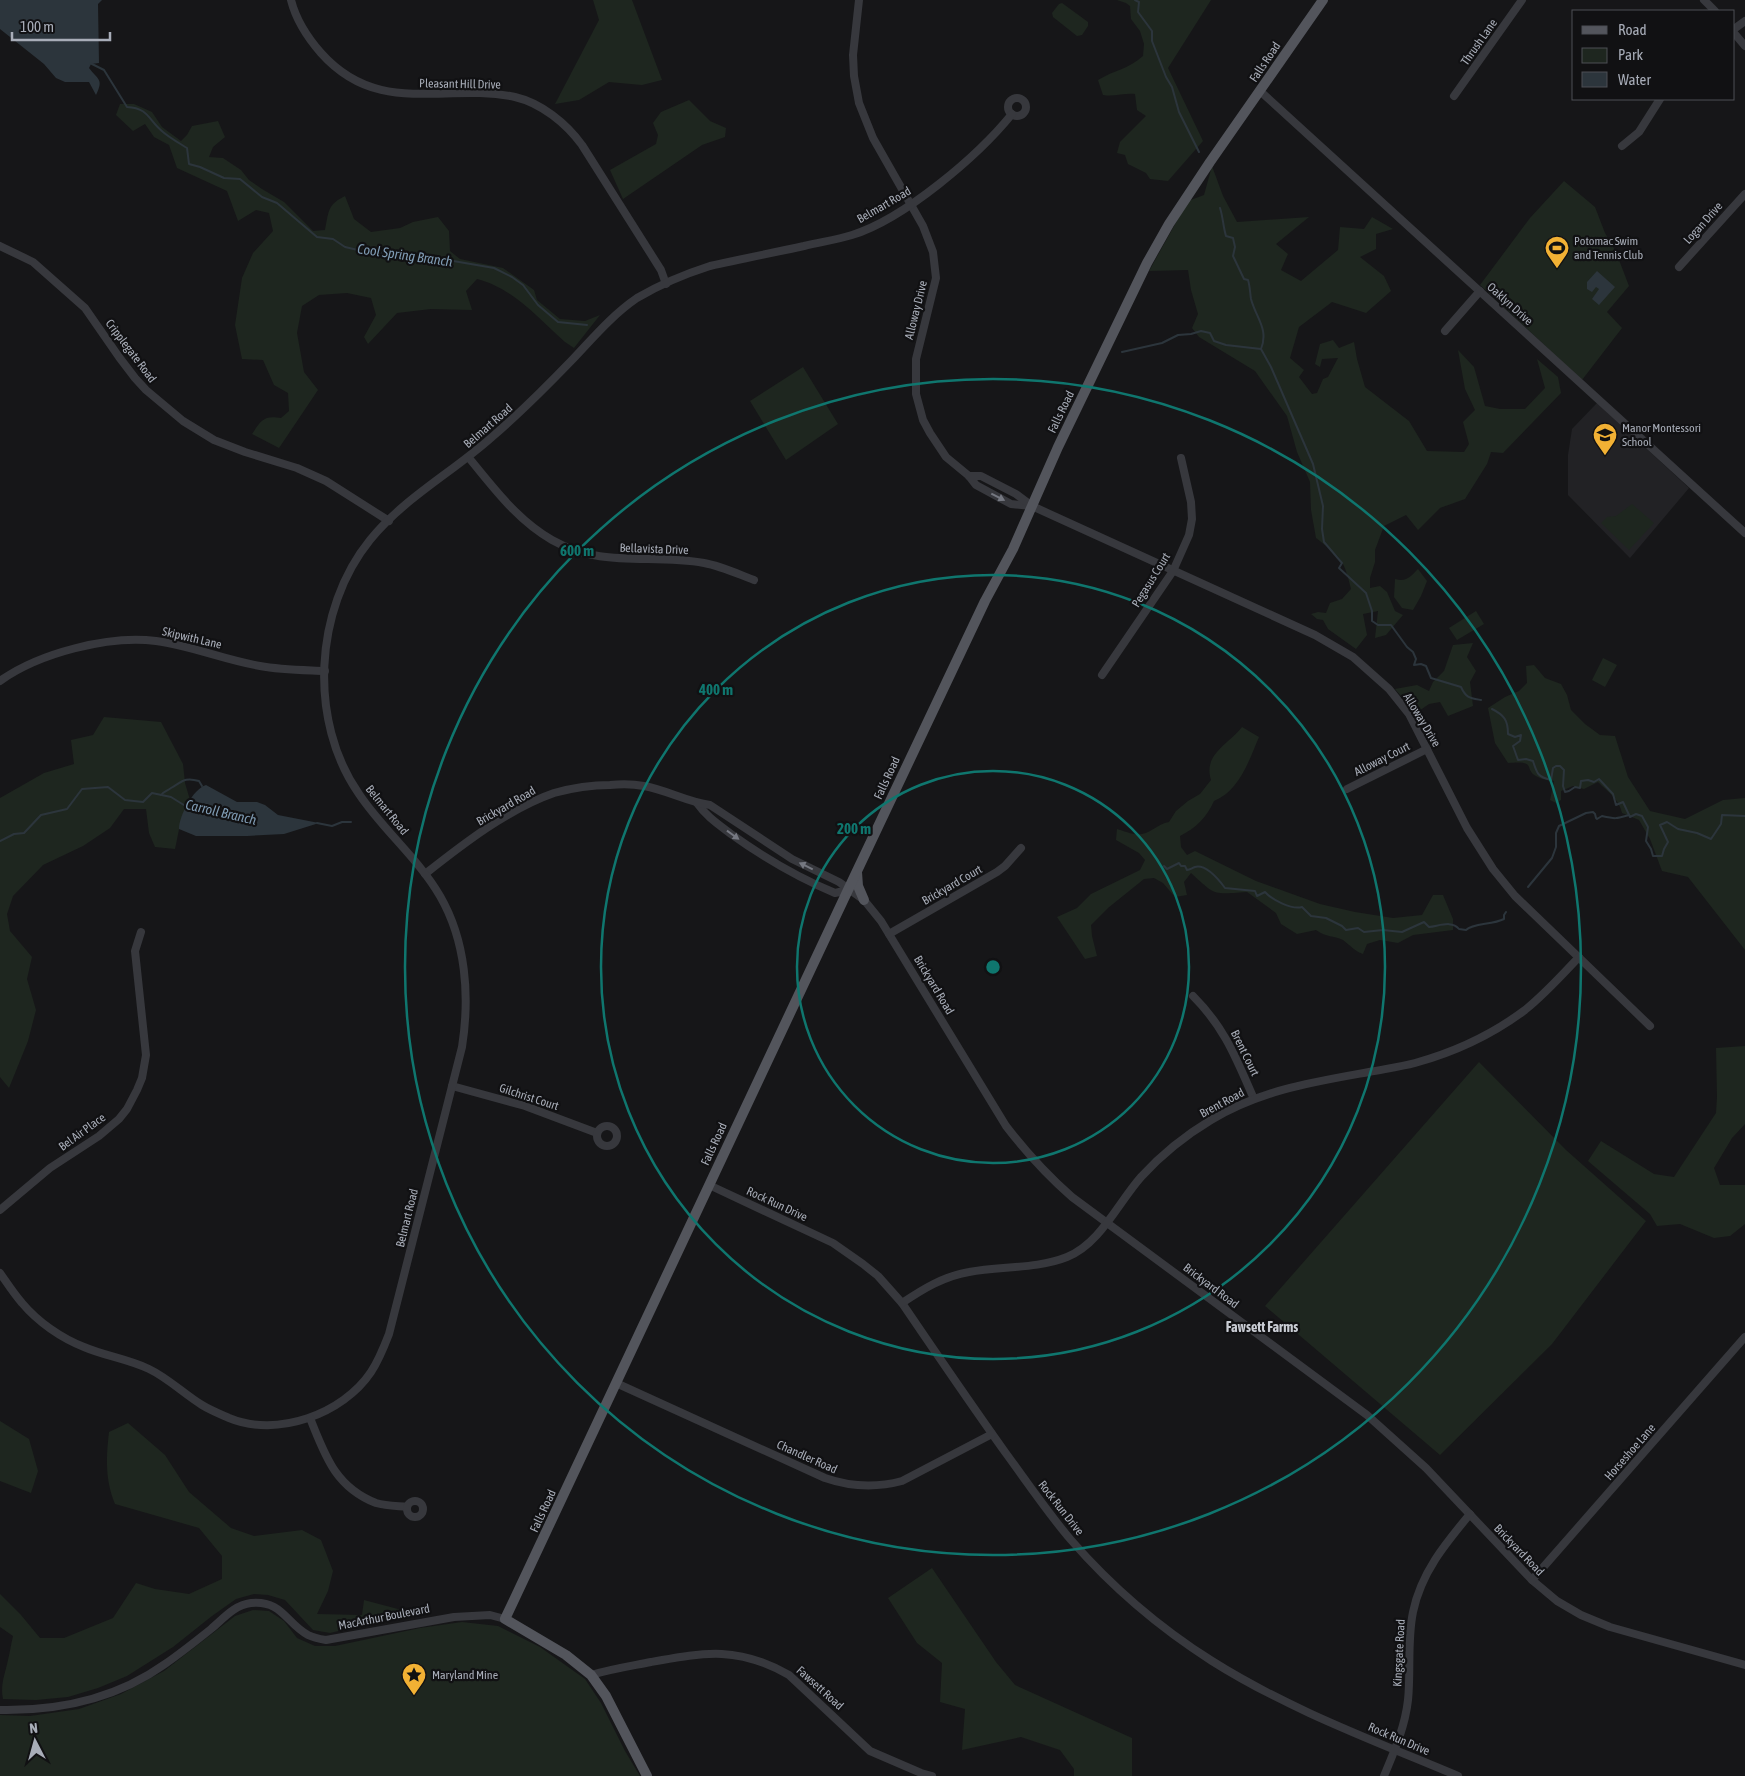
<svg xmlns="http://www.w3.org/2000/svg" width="1745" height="1776" font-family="'Asap Condensed',sans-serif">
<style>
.built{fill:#222225}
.green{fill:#1e261f}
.water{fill:#2c353c}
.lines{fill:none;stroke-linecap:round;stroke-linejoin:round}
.stream{stroke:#2c353c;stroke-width:2}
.minor{stroke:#37383d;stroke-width:8}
.major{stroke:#53555c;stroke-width:10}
.oneway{fill:#757881}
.ring{fill:none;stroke:#0f766e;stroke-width:2.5}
.labels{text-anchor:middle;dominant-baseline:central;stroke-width:4.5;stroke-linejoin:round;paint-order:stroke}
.street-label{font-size:12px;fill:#a8adb8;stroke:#111113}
.poi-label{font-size:12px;fill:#a8adb8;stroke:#111113;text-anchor:start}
.water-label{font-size:14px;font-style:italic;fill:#7f9bb3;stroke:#111113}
.neighbourhood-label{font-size:14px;font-weight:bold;fill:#c9ccd4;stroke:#111113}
.centre{fill:#0f766e;stroke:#111113;stroke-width:2.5}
.ring-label{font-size:15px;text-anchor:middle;font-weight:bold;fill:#0f766e;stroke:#111113;stroke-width:4.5;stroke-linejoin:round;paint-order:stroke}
</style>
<rect width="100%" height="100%" fill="#161618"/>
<polygon class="built" points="1597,403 1689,488 1630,558 1568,495 1568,455 1572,429"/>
<g class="green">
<polygon points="593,0 632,0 662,80 642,85 609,82 579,100 555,104 599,20"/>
<path d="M1117,0H1211L1168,68L1203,141L1168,181L1150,179L1146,173L1128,164L1125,155L1117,153L1120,142L1146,116L1137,110L1135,94C1124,93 1114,97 1103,95L1098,80C1114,70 1129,69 1143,56L1144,44L1140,31L1131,19L1130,6L1126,3Z"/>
<polygon points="1062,3 1088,22 1088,26 1082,35 1077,36 1053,17 1052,13 1059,4"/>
<polygon points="689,100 710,121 726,128 725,137 702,145 623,199 610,170 656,144 658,135 653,123 661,112"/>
<path d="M120,104H134L152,112L162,127L181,141L187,135L192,126L218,121L225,137L213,147L209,157L223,158L241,170L249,180L262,189L284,202L313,231L325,230C329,211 327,205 345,196L354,219L371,232L400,228L413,222L438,217L449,231L450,251L460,259L503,268L534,290L537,300L560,319L585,321L600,315L574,348L565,342C538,318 513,288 477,279L466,291L472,310L431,309L397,313L368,344L364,337L376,315L371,298L347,293L319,295L302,306L297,333L304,372L318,390L279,448L252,434C261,420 264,415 281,418L289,411L288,393L274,385L263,360L242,359L235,325L242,278L253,253L273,231L269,213L256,210L238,221L227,191L177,168L169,145L154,137L145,124L133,131L116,115Z"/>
<path d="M1212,166L1223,196L1237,222L1309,217L1276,244L1288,254L1281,270L1301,281L1338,250L1340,227L1364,229L1372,217L1393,229L1376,234V249L1360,257L1384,276L1391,291L1366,313L1332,302L1299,327L1290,358L1304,370L1299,377L1312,394L1317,393L1323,379L1328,377L1338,358L1322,359L1320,367L1315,364L1320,344L1333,340L1339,348L1354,342L1357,359L1365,387L1409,421L1427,451L1464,452L1469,444L1463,422L1475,410L1465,389L1458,350L1474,367L1485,406L1500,409H1525L1545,388L1537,359L1558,377L1561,393L1503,453L1491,452L1487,464L1465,499L1440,508L1418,530L1406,515L1384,526L1375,550V562L1370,578V588L1380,586L1387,592L1395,611L1403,615L1386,635L1375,638L1378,611L1363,614L1367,635L1356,649L1328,629L1323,620L1317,619L1311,614L1318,612L1326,613L1330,603L1342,599L1351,589C1344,558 1340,557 1316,538L1311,510L1310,482L1297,452L1287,416L1255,371L1199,337L1192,328L1198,314L1191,290L1188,270L1149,271L1188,201L1204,195Z"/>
<polygon points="1564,181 1595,207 1605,233 1616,252 1629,286 1607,312 1622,328 1582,380 1480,285 1530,218"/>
<polygon points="803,367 838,424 786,460 750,401"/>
<polygon points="1632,504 1654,523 1629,550 1601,523 1607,517 1616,516"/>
<path d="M1418,569L1427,581L1421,596L1413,610L1402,608L1394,597L1395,579C1407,582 1410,577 1418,569Z"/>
<polygon points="1476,611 1484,624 1457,640 1449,628"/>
<polygon points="1473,643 1467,657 1476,671 1470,682 1473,706 1448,716 1440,702 1429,704 1416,713 1395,689 1417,685 1429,691 1433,682 1444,671 1453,645"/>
<polygon points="1603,658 1617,665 1605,687 1592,680"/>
<path d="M1534,665L1545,678L1561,684L1567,695L1571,710L1585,724L1600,735L1615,736L1628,777L1650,811L1685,819L1723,800L1745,798V950L1688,877L1662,871L1650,839L1639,820L1622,813C1619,799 1608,792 1598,782L1584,789L1573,786L1561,791V800L1556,803L1550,800L1554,781C1549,780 1543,780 1538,777C1522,770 1539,760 1508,763L1495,743L1488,708L1505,697L1519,691L1527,683L1526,666Z"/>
<path d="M104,717L161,722L183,764L185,783L190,800C180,816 179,832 175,849L155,847L149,833L146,809H124L110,828L83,846L43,865L13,896L7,914L10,931L32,957L27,979L36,1010L28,1041L9,1088L0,1077V798L44,773L74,764L71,740L93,735Z"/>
<path d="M1242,727L1259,737C1249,761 1239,791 1214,801C1207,817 1196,828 1180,836L1181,847L1187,855L1195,851L1256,881L1320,904L1355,912L1393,918L1422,915L1433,895H1443L1453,919V930L1413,935L1398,943L1380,940L1367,944L1363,954C1354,951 1350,945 1343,940C1333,935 1327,938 1316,930L1297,934L1281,924L1276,913L1247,892C1213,894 1217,897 1191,873L1184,882L1187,895L1175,897L1163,883L1154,878L1144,879L1108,908L1091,925L1092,936L1097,956L1085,959L1057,917L1077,908L1091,894L1140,870L1145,860L1139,853L1116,840L1117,829C1124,831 1135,836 1142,834C1153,832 1157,824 1169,822L1176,811L1188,801L1200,794L1211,780C1203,754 1228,745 1242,727Z"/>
<polygon points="1745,1046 1745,1124 1732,1138 1714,1168 1720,1185 1745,1185 1745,1224 1730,1236 1714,1238 1680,1224 1657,1226 1650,1214 1588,1161 1601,1141 1654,1174 1674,1177 1716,1113 1717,1097 1716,1048"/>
<polygon points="1479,1062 1566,1150 1646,1221 1552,1344 1440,1455 1265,1306"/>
<polygon points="0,1421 29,1439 38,1471 31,1493 0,1481"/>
<path d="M128,1423L165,1455L189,1492L231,1528L254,1536L302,1530L321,1540L333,1571L328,1591L317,1614L362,1615L364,1600L413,1613L330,1633L313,1630L285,1600L268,1595L254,1594L236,1599L212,1616L173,1647L127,1676L98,1688L68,1697L36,1700L3,1699C0,1685 5,1674 8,1660C10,1652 11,1644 13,1636L0,1627V1594L21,1615L40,1638H64L113,1618L136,1583L155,1589L189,1594L222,1579V1556L199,1528L115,1504C105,1480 106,1457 109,1432Z"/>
<polygon points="932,1568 996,1662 1015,1685 1132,1738 1132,1776 1074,1776 1074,1769 1060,1750 1021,1737 962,1750 965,1709 940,1702 942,1663 917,1643 888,1598"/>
<polygon points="253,1610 269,1611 284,1621 297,1638 315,1646 335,1646 420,1628 462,1622 498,1626 540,1647 585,1679 601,1703 625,1751 640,1776 0,1776 0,1715 30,1716 79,1709 121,1694 164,1671 235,1616"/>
</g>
<g class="water">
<path d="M0,0H102L98,4L99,63L91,64L89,68C98,80 104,79 96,95L89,82H65L56,78L44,64L0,29Z"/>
<polygon points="1597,271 1615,287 1599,305 1592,299 1599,289 1596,287 1592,292 1587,289 1587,282"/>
<path d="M206,785L237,802H257L265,805L278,815L319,823L284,834L247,836H196L179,829C179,816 193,789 206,785Z"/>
</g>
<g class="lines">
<g class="stream">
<polyline points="1135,0 1139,2 1138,12 1152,31 1152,41 1166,77 1172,87 1179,112 1199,152"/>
<path d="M90,63L104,70L127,107C149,108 148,120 163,132C170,138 179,143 187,148L189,164L200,167L224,178L240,179L262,197L277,203L317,237L333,239L345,247L362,251L413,258L430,257L494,268L512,277L523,285L538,305L558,322L587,325"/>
<path d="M1220,208C1223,217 1223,226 1226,236L1233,238L1235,247L1233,256L1244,279L1248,280C1250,286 1250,293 1251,299C1256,318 1269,329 1261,349"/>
<path d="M1122,352L1162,343L1178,335L1191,334L1201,331L1210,333L1214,341L1226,345L1261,349L1271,367L1313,464L1323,506L1322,529L1324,542L1342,563L1339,568L1366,593L1372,611V621L1378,625H1391L1407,647L1413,652L1416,659L1414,665L1421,664L1426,666L1431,678L1461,687C1466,698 1470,698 1481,700"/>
<path d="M1492,709C1504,715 1508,720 1508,734L1515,737L1521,735L1520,741L1513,746L1518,760L1526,759L1533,761C1537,774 1538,777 1551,780L1553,768L1556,766H1560L1564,770L1563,786L1565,792L1569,791L1575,787L1580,788L1581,781L1588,780L1594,782L1599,779L1613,794L1616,805L1623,802L1630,817L1636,814L1642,816L1648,827L1646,841L1651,849L1653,856H1662L1664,849L1668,842L1660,825L1667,822L1678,829L1697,833L1711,839L1721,824L1722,815L1745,816"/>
<path d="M161,795C164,791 167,791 171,788C183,781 185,777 199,781L202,786"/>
<polyline points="317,823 332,826 342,822 351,822"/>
<polyline points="0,841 14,834 24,833 41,815 67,809 82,789 108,787 125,800 143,802 152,793 171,797 187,807"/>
<path d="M1164,866L1167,869L1179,863L1181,866H1185L1187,870C1190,870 1192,868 1195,867C1206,864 1219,880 1225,888L1255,891L1257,896L1265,892C1272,900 1292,910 1302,907L1311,916L1326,918L1342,926L1346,930L1358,928L1364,932L1383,930L1402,932L1424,922L1429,927C1439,926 1452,920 1459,929L1466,930C1473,923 1492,925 1504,919V915L1506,912"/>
<path d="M1528,887L1552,858L1556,847V833L1559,826L1586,813L1593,812L1595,814L1596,818L1597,819L1602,816C1615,819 1616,819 1629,815"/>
</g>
<g class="minor">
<path d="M291,0C296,20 307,37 321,53C379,118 445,82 515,97C541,103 566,123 582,145L661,270L666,284"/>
<polyline points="859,0 853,55 854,76 859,103 873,138 923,226 933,252 936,278 916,359 916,394 923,420 930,433 946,457 969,476 976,485 1011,504 1032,506"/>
<polyline points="1704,0 1715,11"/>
<polyline points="1734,29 1745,21"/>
<polyline points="1734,33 1745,46"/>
<polyline points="1260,91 1745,533"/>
<polyline points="1454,96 1522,0"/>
<circle cx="1017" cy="107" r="9"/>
<polyline points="1622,146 1639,132 1660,99"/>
<polyline points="0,246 33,262 85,308 119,357 135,378 146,390 183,421 214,440 245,452 297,468 326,481 389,521"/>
<polyline points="1679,267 1745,194"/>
<polyline points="1445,331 1480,291"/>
<path d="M469,458C494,488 517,520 552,540C603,569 651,553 704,563C721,566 738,574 754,580"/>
<polyline points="969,476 981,476 1016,494 1032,506 1315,635 1353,657 1389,689 1409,714 1467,828 1493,869 1515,896 1650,1026"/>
<polyline points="1102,675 1173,571 1189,535 1192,519 1191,502 1181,458"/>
<path d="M0,681C39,653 109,635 156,641C192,646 225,660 260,666C281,670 303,670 325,671"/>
<polyline points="1347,789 1427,749"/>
<path d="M697,803C706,816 718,824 731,834C763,857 799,878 835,893L848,890"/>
<path d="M425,874C463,844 508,809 554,793C572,788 591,785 610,785C621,784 633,784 644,786C667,790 687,802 710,805L792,859L839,882L864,900L881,921L1006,1126C1026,1152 1047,1175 1072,1197L1367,1415L1426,1468L1532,1580L1557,1601L1581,1615L1610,1627L1745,1665"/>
<polyline points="889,934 997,872 1005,866 1021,848"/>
<path d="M1193,996C1225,1028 1236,1058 1254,1099"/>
<polyline points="452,1086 525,1106 597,1133"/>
<circle cx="607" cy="1136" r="10"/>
<path d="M709,1185L833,1243L863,1264L878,1276L902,1303C936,1353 970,1403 1005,1452C1027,1482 1047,1512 1071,1540C1111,1586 1160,1628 1212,1661C1288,1709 1375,1741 1458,1776"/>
<polyline points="0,1210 50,1168 99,1136 119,1119 127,1109 137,1090 142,1078 146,1055 135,951 141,932"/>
<path d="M0,1273C7,1283 14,1294 22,1303C38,1322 61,1338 84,1347C105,1356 128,1359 149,1369C168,1378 184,1394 202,1405C210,1410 220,1414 229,1418C277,1438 343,1414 371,1372C379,1360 384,1347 389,1334L462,1047C470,996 466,941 440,896C418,858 383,830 359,794C308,721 314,609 370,540C404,498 453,472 492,437C520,413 546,387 572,360C592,339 612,315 637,298C659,285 685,274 710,266C741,259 772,253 804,246C820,242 836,240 852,235C904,219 978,156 1012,114"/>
<path d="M902,1303C923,1289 944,1276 969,1272C1001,1266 1037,1269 1067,1257C1100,1244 1118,1203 1141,1177C1161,1155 1186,1135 1211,1120C1261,1090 1313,1082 1369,1072C1384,1069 1400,1067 1415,1063C1455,1052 1493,1034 1525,1010C1545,994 1562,975 1579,957"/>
<path d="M616,1383L825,1478C851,1487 876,1488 902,1481L992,1434"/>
<path d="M310,1418C325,1455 335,1487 376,1503C386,1506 397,1506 407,1507"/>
<circle cx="415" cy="1509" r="8"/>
<polyline points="1532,1580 1745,1337"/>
<path d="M591,1675C611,1669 631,1666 651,1662C706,1652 738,1646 789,1675L870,1751L921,1773L932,1776"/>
<path d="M0,1710C59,1711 116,1699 165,1664C181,1653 196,1641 211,1629C223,1619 234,1605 251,1603C282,1600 286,1623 308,1635C314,1638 320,1639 326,1640L454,1617L490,1615L505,1619"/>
<path d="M1384,1776C1394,1752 1405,1727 1408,1700C1411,1671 1407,1641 1413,1612C1421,1573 1445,1544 1470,1514"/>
</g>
<g class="major">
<polyline points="857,872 858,886 864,900"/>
<polyline points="647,1776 606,1696 591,1675 566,1655 505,1619 848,890 985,601 1013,549 1058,447 1147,263 1169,224 1210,162 1323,0"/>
</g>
</g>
<defs><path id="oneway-solid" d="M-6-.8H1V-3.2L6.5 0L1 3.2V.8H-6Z" transform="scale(1.25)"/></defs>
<g class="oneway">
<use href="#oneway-solid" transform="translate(998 497) rotate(27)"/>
<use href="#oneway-solid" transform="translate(733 835) rotate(36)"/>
<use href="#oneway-solid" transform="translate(806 866) rotate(-154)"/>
</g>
<g class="ring">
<circle cx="993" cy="967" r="196"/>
<circle cx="993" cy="967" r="392"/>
<circle cx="993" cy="967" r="588"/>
</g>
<defs>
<symbol id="stadium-pin" viewBox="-11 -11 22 30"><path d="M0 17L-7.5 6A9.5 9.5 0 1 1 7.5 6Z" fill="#f2b134" stroke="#111113"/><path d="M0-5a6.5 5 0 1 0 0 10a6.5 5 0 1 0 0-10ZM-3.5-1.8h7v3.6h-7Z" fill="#111"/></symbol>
<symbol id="school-pin" viewBox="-11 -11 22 30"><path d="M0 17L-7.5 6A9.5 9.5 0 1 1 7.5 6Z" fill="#f2b134" stroke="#111113"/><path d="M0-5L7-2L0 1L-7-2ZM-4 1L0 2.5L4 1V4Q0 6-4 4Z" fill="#111"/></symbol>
<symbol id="sight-pin" viewBox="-11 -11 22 30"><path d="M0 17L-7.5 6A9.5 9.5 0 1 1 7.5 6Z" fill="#f2b134" stroke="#111113"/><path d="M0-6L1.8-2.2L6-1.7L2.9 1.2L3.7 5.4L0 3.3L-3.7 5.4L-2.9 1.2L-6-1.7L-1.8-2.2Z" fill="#111"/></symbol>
</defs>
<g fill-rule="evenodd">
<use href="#stadium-pin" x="1543" y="234" width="28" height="38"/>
<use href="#school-pin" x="1591" y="421" width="28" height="38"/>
<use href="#sight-pin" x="400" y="1661" width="28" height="38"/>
</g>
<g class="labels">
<g class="street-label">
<text transform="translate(1479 42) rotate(-55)">Thrush Lane</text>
<text transform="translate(1265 62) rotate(-56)">Falls Road</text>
<text transform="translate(460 84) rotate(1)">Pleasant Hill Drive</text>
<text transform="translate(884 205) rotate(-30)">Belmart Road</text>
<text transform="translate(1703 223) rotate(-48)">Logan Drive</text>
<text transform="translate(1510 304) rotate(42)">Oaklyn Drive</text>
<text transform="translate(916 310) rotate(-76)">Alloway Drive</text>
<text transform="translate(131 351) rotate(53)">Cripplegate Road</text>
<text transform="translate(1061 412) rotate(-64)">Falls Road</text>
<text transform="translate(488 426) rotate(-41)">Belmart Road</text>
<text transform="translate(654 549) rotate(2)">Bellavista Drive</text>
<text transform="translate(1151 580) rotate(-58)">Pegasus Court</text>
<text transform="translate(192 638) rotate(13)">Skipwith Lane</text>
<text transform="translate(1422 720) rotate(59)">Alloway Drive</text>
<text transform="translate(1382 759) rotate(-27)">Alloway Court</text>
<text transform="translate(887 778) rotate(-65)">Falls Road</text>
<text transform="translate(506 806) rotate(-30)">Brickyard Road</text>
<text transform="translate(387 810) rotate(51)">Belmart Road</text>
<text transform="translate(952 885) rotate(-30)">Brickyard Court</text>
<text transform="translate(934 985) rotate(59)">Brickyard Road</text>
<text transform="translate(1245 1053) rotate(64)">Brent Court</text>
<text transform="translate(529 1097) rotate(18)">Gilchrist Court</text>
<text transform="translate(1222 1103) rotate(-28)">Brent Road</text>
<text transform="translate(82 1132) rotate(-36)">Bel Air Place</text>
<text transform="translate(714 1144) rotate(-65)">Falls Road</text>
<text transform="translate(777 1204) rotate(25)">Rock Run Drive</text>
<text transform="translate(407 1218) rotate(-76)">Belmart Road</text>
<text transform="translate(1211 1286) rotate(37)">Brickyard Road</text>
<text transform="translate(1630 1452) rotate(-49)">Horseshoe Lane</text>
<text transform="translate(807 1457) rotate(24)">Chandler Road</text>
<text transform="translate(1061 1508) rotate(52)">Rock Run Drive</text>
<text transform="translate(543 1511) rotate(-65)">Falls Road</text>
<text transform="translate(1519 1550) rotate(46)">Brickyard Road</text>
<text transform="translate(384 1617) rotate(-11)">MacArthur Boulevard</text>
<text transform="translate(1399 1653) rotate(-87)">Kingsgate Road</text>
<text transform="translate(820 1688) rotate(42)">Fawsett Road</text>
<text transform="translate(1399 1739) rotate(23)">Rock Run Drive</text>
</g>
<g class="poi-label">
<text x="1574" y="241">Potomac Swim<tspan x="1574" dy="14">and Tennis Club</tspan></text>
<text x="1622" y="428">Manor Montessori<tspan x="1622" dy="14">School</tspan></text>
<text x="432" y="1675">Maryland Mine</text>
</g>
<g class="water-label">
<text transform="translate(405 255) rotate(8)">Cool Spring Branch</text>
<text transform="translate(221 812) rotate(13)">Carroll Branch</text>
</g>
<g class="neighbourhood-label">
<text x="1262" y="1327">Fawsett Farms</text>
</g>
</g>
<circle cx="993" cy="967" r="8" class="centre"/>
<g class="ring-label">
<text x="577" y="556">600 m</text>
<text x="716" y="695">400 m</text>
<text x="854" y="834">200 m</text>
</g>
<rect x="1572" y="10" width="162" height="90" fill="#111113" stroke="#4d4f55"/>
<rect x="1582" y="26" width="25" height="8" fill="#53555c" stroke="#4d4f55"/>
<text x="1618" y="35" font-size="15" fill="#a8adb8">Road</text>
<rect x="1582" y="48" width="25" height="15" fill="#1e261f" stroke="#4d4f55"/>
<text x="1618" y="60" font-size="15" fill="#a8adb8">Park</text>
<rect x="1582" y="72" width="25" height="15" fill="#2c353c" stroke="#4d4f55"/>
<text x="1618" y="85" font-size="15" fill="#a8adb8">Water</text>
<g transform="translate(35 1741) rotate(354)" stroke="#111113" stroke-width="4" paint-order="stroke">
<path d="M0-4L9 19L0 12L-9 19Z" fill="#a8adb8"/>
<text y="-8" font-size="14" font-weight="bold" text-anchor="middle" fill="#a8adb8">N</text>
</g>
<path d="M12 32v8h98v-8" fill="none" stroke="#a8adb8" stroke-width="2.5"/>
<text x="20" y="32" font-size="15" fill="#a8adb8" stroke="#111113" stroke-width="4" paint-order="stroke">100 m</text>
</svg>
